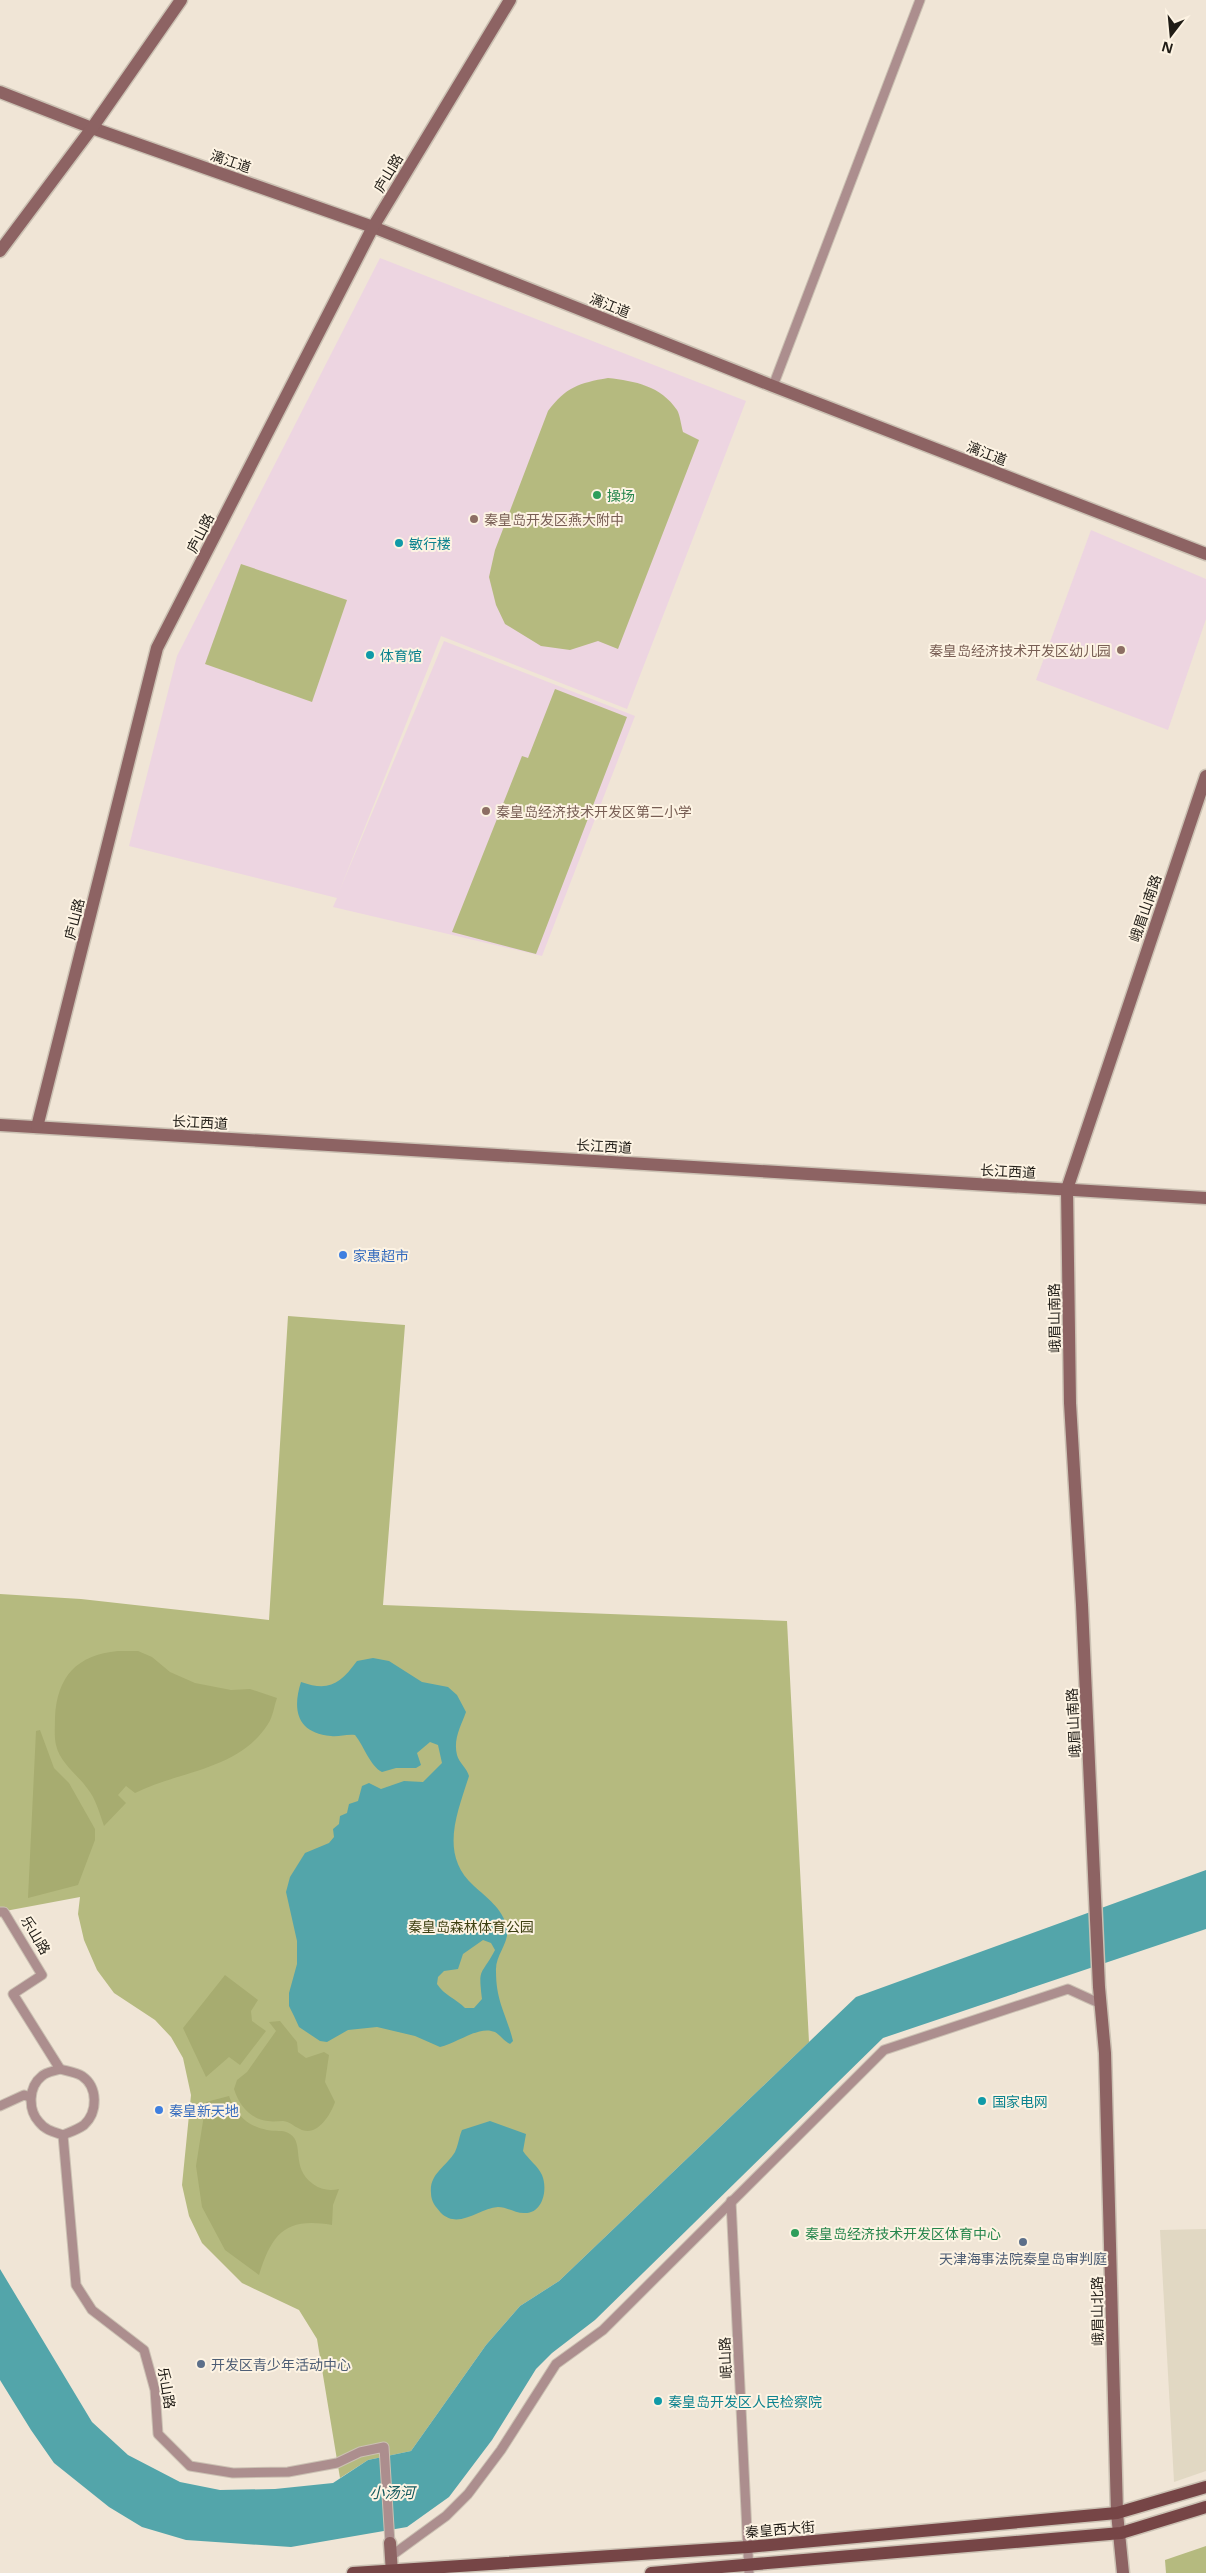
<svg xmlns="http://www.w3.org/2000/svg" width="1206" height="2573" font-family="'Noto Sans','Noto Sans SC',sans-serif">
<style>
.commercial{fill:#e1d8c3}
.education{fill:#edd5e1}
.green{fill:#b5ba7f}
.forest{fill:#a7ac70}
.water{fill:#53a5aa;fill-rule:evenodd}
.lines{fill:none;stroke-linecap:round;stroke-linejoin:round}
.street-casing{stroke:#cbc1b3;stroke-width:11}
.secondary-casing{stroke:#cbc1b3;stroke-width:15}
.primary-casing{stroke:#cbc1b3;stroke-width:15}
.street{stroke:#ac8e8e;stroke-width:9}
.secondary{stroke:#8d6363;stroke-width:12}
.primary{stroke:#764546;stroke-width:12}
.leisure-dot{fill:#2e9e5b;stroke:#fdf3e3;stroke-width:2}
.education-dot{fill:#8d6e63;stroke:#fdf3e3;stroke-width:2}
.culture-dot{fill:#0f9aa8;stroke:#fdf3e3;stroke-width:2}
.shop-dot{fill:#3f7fe0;stroke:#fdf3e3;stroke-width:2}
.service-dot{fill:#5c6f8a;stroke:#fdf3e3;stroke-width:2}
.labels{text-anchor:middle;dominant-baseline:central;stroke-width:4;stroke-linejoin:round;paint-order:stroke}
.street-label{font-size:14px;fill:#201c16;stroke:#fdf3e3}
.leisure-label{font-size:14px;fill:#27864d;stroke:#fdf3e3;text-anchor:start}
.education-label{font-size:14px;fill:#785e54;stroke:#fdf3e3;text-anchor:start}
.culture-label{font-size:14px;fill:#0d838f;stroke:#fdf3e3;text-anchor:start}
.shop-label{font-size:14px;fill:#366cbe;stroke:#fdf3e3;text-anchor:start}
.park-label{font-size:14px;fill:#3e4012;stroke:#fdf3e3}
.service-label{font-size:14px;fill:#4e5e75;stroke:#fdf3e3}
.water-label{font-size:15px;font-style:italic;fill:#12595d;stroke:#fdf3e3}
</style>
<rect width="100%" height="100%" fill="#f0e5d6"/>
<polygon class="commercial" points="1206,2229 1206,2471 1174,2482 1160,2230"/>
<g class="education">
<polygon points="380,258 746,401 627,709 441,636 339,892 444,641 635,716 542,956 333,907 337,898 129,846 177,656"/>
<polygon points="1091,530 1206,579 1206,619 1168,730 1036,680"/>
</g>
<g class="green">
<path d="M608,378C635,381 661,386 677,410C680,415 681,425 683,432L699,440L618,649L598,641L570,650L541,646L505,624L496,605L489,577L495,550L548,411C566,387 579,383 608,378Z"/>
<polygon points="241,564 347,600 312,702 205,664"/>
<polygon points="555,689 627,717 536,954 452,932 522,756 528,758"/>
<polygon points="288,1316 405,1325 383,1605 787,1621 809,2042 559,2281 520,2306 486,2345 411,2451 368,2460 340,2478 317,2339 299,2310 242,2283 202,2243 189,2216 182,2185 191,2095 183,2058 171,2037 155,2020 114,1993 97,1970 84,1940 78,1914 80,1897 0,1912 0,1594 81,1599 269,1620"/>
<polygon points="1206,2546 1206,2573 1166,2573 1165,2560"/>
</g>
<g class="forest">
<path d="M118,1651H138L152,1657L170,1672L195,1683L231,1690L250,1689L277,1698C274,1706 273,1717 268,1724C239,1770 179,1771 135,1793L126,1786L118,1795L126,1803L104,1826C99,1812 96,1799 87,1788C76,1773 60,1763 56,1745C54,1736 55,1726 55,1718C57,1676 77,1655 118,1651Z"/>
<polygon points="40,1730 54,1768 69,1783 95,1829 95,1840 78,1885 28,1898 36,1731"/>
<polygon points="225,1975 258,2000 251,2011 252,2021 266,2031 240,2065 229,2057 206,2077 183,2028"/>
<path d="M280,2021L297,2042L298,2052L306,2058L324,2052L329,2055L325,2082L335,2102C331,2114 317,2138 300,2129C293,2126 291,2122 283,2121C278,2121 273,2122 268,2121C250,2119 239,2105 234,2089L237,2080L247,2072L276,2031L269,2022Z"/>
<path d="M229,2096C236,2115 247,2126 267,2130C275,2132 283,2129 290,2134C305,2144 290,2167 313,2184C321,2190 330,2191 339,2189L333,2205L332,2225C286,2217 272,2233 259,2275L225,2250L202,2207L196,2166L206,2102Z"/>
</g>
<g class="water">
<path d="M373,1658L389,1661L422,1682L448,1687L457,1695L466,1712C461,1726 453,1739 457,1755C459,1763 467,1768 469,1776C457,1814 439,1855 474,1886C487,1898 502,1908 507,1927C510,1943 495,1955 496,1971C496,2002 506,2013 513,2041L510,2044C504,2041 500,2035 495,2032C479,2025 458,2043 440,2047L415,2036L377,2027L348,2030L327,2042L320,2041L299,2027L294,2016L289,2006V1993L297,1964V1941L286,1892L290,1877L305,1853L329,1843L334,1837L333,1829L339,1824L340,1816L347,1813L349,1804L358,1801L362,1786L369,1783L381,1789L404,1781L423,1782L442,1763L438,1745L430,1742L417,1753L421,1765L416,1768H396L382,1772C370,1766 364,1746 355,1735C346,1734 339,1737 331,1736C297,1733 292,1710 301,1682C329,1692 340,1684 357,1661ZM483,1940L491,1943L495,1950C481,1977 478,1966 482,1999L474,2008H465C456,1999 444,1995 437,1984L438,1977L444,1971L458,1969L463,1954Z"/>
<polygon points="1206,1870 1206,1929 883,2038 595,2320 552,2353 536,2369 492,2440 449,2497 407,2527 291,2547 186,2540 142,2527 109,2507 54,2463 31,2430 0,2380 0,2269 92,2422 128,2455 180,2482 220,2490 275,2489 333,2483 368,2460 411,2451 486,2345 520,2306 559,2281 856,1997"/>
<path d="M490,2121L526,2134L523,2151C528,2159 538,2166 542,2175C548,2189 543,2214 524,2213C515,2213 507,2207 498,2207C479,2208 459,2230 441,2213C436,2207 431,2202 431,2193C429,2174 446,2167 455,2152C458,2146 459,2137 462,2130Z"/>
</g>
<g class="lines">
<defs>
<g id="street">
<polyline points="773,386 920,0"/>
<path d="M0,1912H4L42,1975L13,1994L60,2069C55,2071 46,2072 42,2076C28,2087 28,2110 39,2122C45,2130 54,2132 63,2135L76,2285L92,2310L144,2350L155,2390L158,2434L190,2466L233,2473L288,2472L337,2463L360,2452L384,2447L390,2543"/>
<path d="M60,2069C67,2071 76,2072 82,2076C98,2087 98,2112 84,2125C77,2130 70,2132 63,2135"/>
<polyline points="0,2106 24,2095 30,2097"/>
<polyline points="731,2201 749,2573"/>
<polyline points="391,2556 446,2516 468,2494 501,2450 556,2364 603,2330 884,2050 1068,1989 1101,2004"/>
</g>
<g id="secondary">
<polyline points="0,92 92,128 373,227 773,386 1206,554"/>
<polyline points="0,251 92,128 181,0"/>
<polyline points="0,1125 1206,1198"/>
<polyline points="37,1127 157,648 373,227 510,0"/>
<polyline points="390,2543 392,2573"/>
<polyline points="1123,2573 1117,2513 1105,2053 1099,1987 1082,1605 1070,1403 1067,1189 1206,776"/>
</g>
<g id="primary">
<polyline points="353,2573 748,2547 1117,2513 1206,2487"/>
<polyline points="651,2573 1121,2533 1206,2507"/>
</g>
</defs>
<use href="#street" class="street-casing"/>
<use href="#secondary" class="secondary-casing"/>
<use href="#primary" class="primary-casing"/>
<use href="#street" class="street"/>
<use href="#secondary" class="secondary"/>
<use href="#primary" class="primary"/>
</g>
<g class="leisure-dot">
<circle cx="597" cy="495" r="5"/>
<circle cx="795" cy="2233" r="5"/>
</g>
<g class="education-dot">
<circle cx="474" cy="519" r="5"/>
<circle cx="1121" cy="650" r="5"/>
<circle cx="486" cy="811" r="5"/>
</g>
<g class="culture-dot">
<circle cx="399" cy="543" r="5"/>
<circle cx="370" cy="655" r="5"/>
<circle cx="982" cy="2101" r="5"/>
<circle cx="658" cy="2401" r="5"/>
</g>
<g class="shop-dot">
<circle cx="343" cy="1255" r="5"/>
<circle cx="159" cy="2110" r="5"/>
</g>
<g class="service-dot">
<circle cx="1023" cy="2242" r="5"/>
<circle cx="201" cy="2364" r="5"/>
</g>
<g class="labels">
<g class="street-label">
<text transform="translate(231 161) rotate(19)">漓江道</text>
<text transform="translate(388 173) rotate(-59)">庐山路</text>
<text transform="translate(610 305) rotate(22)">漓江道</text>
<text transform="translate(987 453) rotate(21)">漓江道</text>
<text transform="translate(200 533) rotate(-63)">庐山路</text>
<text transform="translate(1145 908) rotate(-71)">峨眉山南路</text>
<text transform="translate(74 919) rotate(-76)">庐山路</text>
<text transform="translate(200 1122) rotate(3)">长江西道</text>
<text transform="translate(604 1146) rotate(3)">长江西道</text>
<text transform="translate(1008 1171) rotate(3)">长江西道</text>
<text transform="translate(1054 1318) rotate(-91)">峨眉山南路</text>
<text transform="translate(1073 1723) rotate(-93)">峨眉山南路</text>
<text transform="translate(36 1935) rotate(59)">乐山路</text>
<text transform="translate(1097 2311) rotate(-91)">峨眉山北路</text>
<text transform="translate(725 2358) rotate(-93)">岷山路</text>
<text transform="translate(167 2388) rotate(80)">乐山路</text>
<text transform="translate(780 2529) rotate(-5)">秦皇西大街</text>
</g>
<g class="leisure-label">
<text x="607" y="495">操场</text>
<text x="805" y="2233">秦皇岛经济技术开发区体育中心</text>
</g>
<g class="education-label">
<text x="484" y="519">秦皇岛开发区燕大附中</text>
<text x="1111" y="650" text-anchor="end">秦皇岛经济技术开发区幼儿园</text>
<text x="496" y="811">秦皇岛经济技术开发区第二小学</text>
</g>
<g class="culture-label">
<text x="409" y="543">敏行楼</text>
<text x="380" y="655">体育馆</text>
<text x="992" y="2101">国家电网</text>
<text x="668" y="2401">秦皇岛开发区人民检察院</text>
</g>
<g class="shop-label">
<text x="353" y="1255">家惠超市</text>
<text x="169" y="2110">秦皇新天地</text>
</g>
<g class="park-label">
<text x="471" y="1926">秦皇岛森林体育公园</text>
</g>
<g class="service-label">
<text x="1023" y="2258">天津海事法院秦皇岛审判庭</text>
<text x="211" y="2364" text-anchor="start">开发区青少年活动中心</text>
</g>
<g class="water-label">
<text x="392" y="2492">小汤河</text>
</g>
</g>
<g transform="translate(1171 35) rotate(196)" stroke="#fdf3e3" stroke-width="4" paint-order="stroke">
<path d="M0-4L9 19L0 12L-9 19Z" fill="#201c16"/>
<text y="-8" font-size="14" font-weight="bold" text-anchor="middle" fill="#201c16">N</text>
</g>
</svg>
